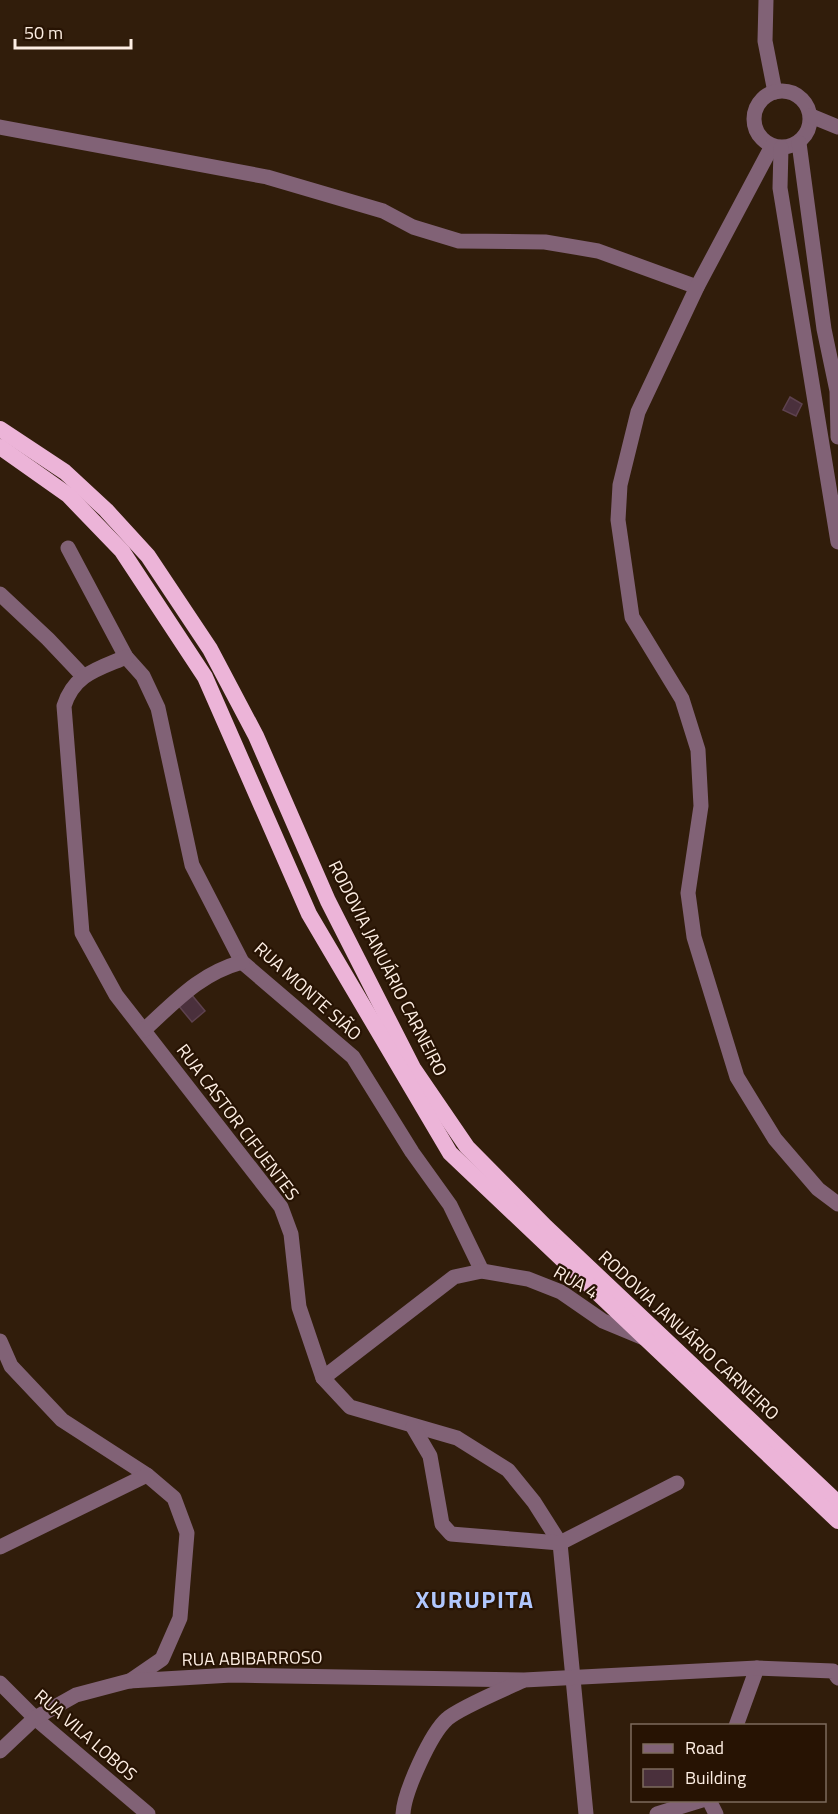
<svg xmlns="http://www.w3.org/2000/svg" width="838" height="1814" font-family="'Titillium Web',sans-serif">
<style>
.building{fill:#4a303c;stroke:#5e424f;stroke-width:1.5}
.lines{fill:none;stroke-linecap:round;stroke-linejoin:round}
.minor{stroke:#816276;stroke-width:15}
.trunk{stroke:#ecb4d8;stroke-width:16}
.labels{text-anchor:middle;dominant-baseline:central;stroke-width:4.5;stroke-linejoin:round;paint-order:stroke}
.street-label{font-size:18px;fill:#fdeee3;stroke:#271303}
.district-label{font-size:24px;font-weight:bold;letter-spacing:1.5px;fill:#b1c7fd;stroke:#271303}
</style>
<rect width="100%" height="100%" fill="#311d0b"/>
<g class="building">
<polygon points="790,397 802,404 796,416 783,410"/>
<polygon points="191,994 205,1011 192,1022 178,1005"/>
</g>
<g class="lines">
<g class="minor">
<polyline points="766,0 765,41 775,92"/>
<circle cx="782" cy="119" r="28"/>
<polyline points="811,116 838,127"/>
<polyline points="0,127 267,177 383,211 413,227 459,241 545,242 598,251 697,287"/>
<polyline points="799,143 824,329 837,391 838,437"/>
<polyline points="772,146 697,287 638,412 620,485 618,520 632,617 682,699 698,750 701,806 688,893 694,937 737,1077 775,1139 818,1189 838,1204"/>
<polyline points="781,148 780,188 838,542"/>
<polyline points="68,548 126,657 143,676 158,708 192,865 242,962 353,1057 412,1152 450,1205 482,1271"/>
<polyline points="0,594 48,639 83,676"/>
<path d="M126,657C98,669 74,674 64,706L82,933L116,995L281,1207L291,1234L299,1307L323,1378L350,1407L457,1438L508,1470L534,1502L560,1543L586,1814"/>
<path d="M144,1030C176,1001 199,974 242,962"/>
<polyline points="0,1341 11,1366 62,1420 147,1475 174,1498 187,1533 180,1618 162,1659 130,1681"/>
<polyline points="323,1378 454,1277 482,1271 528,1279 561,1292 603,1321 644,1338"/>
<polyline points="413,1427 430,1456 442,1524 451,1534 560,1543 677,1483"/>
<polyline points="0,1547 147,1475"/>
<polyline points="0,1683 35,1718 148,1814"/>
<polyline points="736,1726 757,1668"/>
<polyline points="0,1751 35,1718 76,1695 129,1681 232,1675 524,1680 757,1668 833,1671 838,1678"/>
<polyline points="709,1800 716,1814"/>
<path d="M403,1814C404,1792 431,1733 447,1719C459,1708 505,1689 522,1681"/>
<polyline points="657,1814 702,1800"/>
</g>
<g class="trunk">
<polyline points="0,429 65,472 106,510 148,556 210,649 256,736 328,901 413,1068 467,1147 546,1227 838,1503"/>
<polyline points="0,447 68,495 122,551 205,677 309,914 450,1153 838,1521"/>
</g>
</g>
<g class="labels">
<g class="street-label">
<text transform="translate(388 968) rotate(63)">RODOVIA JANUÁRIO CARNEIRO</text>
<text transform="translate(308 991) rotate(42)">RUA MONTE SIÃO</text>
<text transform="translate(238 1122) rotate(53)">RUA CASTOR CIFUENTES</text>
<text transform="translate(576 1282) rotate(30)">RUA 4</text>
<text transform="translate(689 1335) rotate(43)">RODOVIA JANUÁRIO CARNEIRO</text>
<text transform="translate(252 1658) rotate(-1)">RUA ABIBARROSO</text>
<text transform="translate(86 1735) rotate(41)">RUA VILA LOBOS</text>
</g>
<g class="district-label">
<text x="475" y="1599">XURUPITA</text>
</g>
</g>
<rect x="631" y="1724" width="195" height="78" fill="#271303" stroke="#7d6b5d" stroke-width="1.5"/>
<rect x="643" y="1744" width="30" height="9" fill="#816276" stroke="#7d6b5d" stroke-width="1.5"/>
<text x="685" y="1754" font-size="18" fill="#fdeee3">Road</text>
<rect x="643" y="1769" width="30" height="18" fill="#4a303c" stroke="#7d6b5d" stroke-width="1.5"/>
<text x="685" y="1784" font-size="18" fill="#fdeee3">Building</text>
<path d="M15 39v9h116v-9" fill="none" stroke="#fdeee3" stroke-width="3"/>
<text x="24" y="39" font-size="18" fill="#fdeee3" stroke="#271303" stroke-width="4.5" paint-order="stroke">50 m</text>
</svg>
